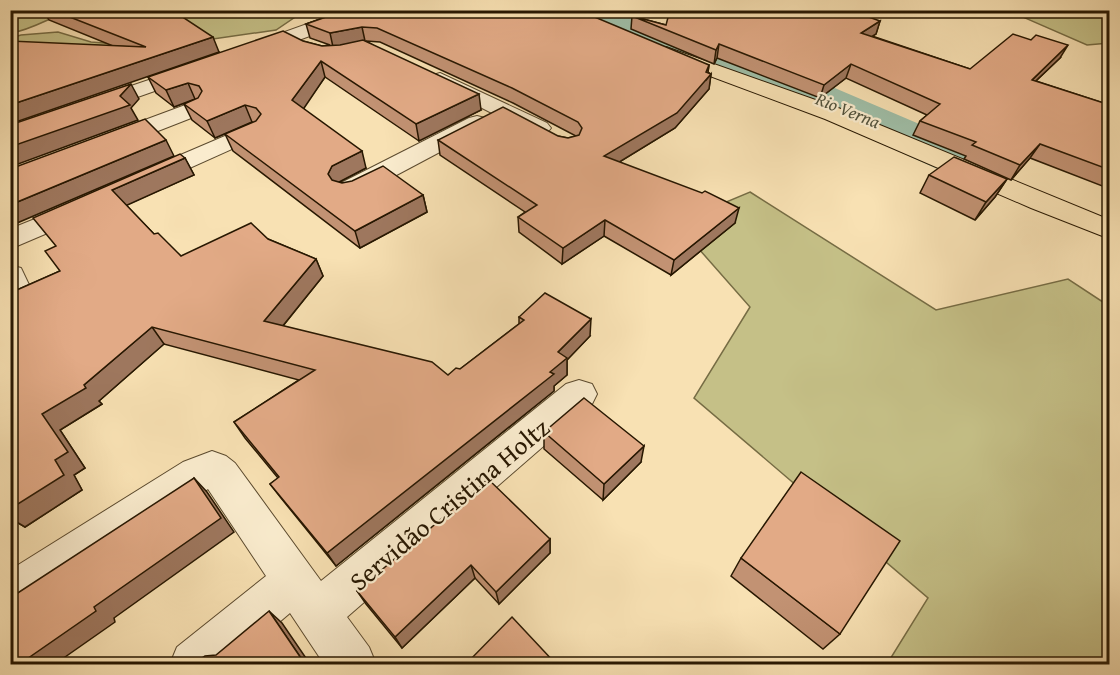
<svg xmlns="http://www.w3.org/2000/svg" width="1120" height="675" font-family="'Gentium Book Plus',serif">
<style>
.green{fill:#c5c087;stroke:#766c44;stroke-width:1.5}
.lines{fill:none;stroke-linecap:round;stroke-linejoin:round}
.river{fill:#9fbea7;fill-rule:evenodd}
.minor-casing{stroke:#5b4a2e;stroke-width:2}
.major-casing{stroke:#271701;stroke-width:2}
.minor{fill:#faecce;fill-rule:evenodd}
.major{fill:#f8e1b3;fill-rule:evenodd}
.wall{fill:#c29273;stroke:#271701;stroke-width:1.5}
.shaded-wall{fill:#9e775e;stroke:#271701;stroke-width:1.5}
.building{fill:#e2aa86;stroke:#271701;stroke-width:1.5}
.labels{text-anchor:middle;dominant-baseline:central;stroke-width:4.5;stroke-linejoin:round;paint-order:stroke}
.far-water-label{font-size:18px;font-style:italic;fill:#51513b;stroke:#faecce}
.near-street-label{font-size:26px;fill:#271701;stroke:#faecce}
</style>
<rect width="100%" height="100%" fill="#f8e1b3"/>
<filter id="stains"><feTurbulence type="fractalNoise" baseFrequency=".00333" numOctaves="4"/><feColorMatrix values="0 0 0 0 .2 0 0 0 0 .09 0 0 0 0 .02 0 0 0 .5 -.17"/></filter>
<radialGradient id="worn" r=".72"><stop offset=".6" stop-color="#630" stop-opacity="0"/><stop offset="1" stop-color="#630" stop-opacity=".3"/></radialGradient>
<g class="green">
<path d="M11,11H69C49,18 31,30 11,33Z"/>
<polygon points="167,11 304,11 276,30 199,41 11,82 11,38 21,35 58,32 91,42 117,44"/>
<polygon points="997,11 1109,11 1109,43 1087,45 1009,11"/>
<polygon points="750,192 936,310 1068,279 1109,306 1109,664 887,664 928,598 694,398 750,307 676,223"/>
</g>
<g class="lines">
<polygon class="river" points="563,10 616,10 774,70 830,86 971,146 978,157 971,168 953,172 935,168 798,106 744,88 568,18"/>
<defs>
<g id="minor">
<polygon points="346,10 374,10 371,14 257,55 243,55 240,51 243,47"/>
<polygon points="193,65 200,67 203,71 200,75 10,142 10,127"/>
<polygon points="440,73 547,123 551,128 547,133 539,135 531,133 433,83 429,79 433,75"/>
<polygon points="196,101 204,103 207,108 204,113 117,147 108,149 99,147 96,142 99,137"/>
<polygon points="477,116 485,118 489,123 485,128 357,196 348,198 339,196 335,190 339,184 469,118"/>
<polygon points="253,124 261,126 265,131 261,136 154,184 145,187 136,184 132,179 136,174"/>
<polygon points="82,200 92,202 96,208 92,214 10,249 10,229"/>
<polygon points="10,265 21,268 31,289 21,304 10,307"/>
<polygon points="579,380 592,384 597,394 592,404 347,617 369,647 376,664 324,664 290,613 230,664 170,664 177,647 266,576 208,489 26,612 10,618 10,570 183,462 212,451 226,456 235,463 321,581 566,384"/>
</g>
<polygon id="major" points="666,47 841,109 1110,220 1110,239 1031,208 825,119 659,57 656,53 659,49"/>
</defs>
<use href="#minor" class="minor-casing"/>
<use href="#major" class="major-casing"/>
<use href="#minor" class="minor"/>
<use href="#major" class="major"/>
</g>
<g class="wall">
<polygon points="43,10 172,10 219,52 113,46 49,20"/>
<polygon points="307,10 338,10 318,17 307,13"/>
<polygon points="346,10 709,65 708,72 711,74 709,89 675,128 619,162 735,223 671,275 604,236 562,264 519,232 518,217 525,212 440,155 438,140 558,136 568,138 576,136 513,103 380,42 366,41 481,110 419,141 325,77 303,108 366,168 339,182 423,195 427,212 360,248 233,151 225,134 253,122 215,138 192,120 184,104 195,99 174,107 156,93 148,77 303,41 322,46 330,45 310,38 306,24"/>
<polygon points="632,16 666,25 880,21 876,34 872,36 970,69 1060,58 1036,81 1110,105 1110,189 1030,158 1011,180 964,159 966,156 913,135 920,121 927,115 846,78 820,98 717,58 714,64 631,29"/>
<polygon points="185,158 194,175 126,205 154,234 181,256 268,239 316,259 323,276 283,326 448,375 460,369 519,324 519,317 590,336 567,360 567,375 554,386 554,391 336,566 281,498 270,484 278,478 245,438 234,422 299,380 164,344 99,401 102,404 60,430 85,468 74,475 82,490 25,527 10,518 10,293 60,271 56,246"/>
<polygon points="929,175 1007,179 995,197 975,220 920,193"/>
<polygon points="544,432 641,462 603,500 544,449"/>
<polygon points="550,539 550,553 499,604 475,578 402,648 366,604 357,591"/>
<polygon points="741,558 840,634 823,649 731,576"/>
</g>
<g class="shaded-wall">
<polygon points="317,10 338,10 318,17"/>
<polygon points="880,21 876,34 857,46 861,33"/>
<polygon points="362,27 365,41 333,47 330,33"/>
<polygon points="213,37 219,52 10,124 10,105"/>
<polygon points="719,44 717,58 714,64 716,50"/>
<polygon points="1068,45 1060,58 1023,93 1032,80"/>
<polygon points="321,61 325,77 298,117 292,100"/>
<polygon points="851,64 846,78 820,98 824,85"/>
<polygon points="709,65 707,79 711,74 709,89 675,128 603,172 604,156 706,72"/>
<polygon points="188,83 195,99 174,107 166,90"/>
<polygon points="131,84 139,99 131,108 138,120 10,167 10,147 120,96"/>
<polygon points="479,94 481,110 419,141 416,124"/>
<polygon points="245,105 252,122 215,138 207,121"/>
<polygon points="166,140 174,156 10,226 10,205"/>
<polygon points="1040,144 1030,158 1011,180 1020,165"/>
<polygon points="362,151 366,168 337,183 333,191 328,174 332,166"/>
<polygon points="185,158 194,175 123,207 112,190"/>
<polygon points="1007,179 995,197 975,220 986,202"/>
<polygon points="423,195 427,212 360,248 355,231"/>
<polygon points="739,208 735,223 671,275 674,260"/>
<polygon points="605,220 604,236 562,264 563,248"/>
<polygon points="316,259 323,276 273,338 264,321"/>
<polygon points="591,319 590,336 567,360 567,375 554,386 554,391 336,566 327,553 550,372 558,352"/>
<polygon points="152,327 164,344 99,401 102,404 60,430 85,468 74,475 82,490 25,527 10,518 10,508 55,460 42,414 84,385"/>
<polygon points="644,446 641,462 603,500 604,484"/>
<polygon points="194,478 207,492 234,532 114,618 115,622 55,664 13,664 94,607"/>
<polygon points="550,539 550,553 499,604 496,592"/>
<polygon points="471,565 475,578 402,648 395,637"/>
<polygon points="269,611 282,623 310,664 305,664"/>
</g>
<g class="building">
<polygon points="52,10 172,10 213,37 10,105 10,41 146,47"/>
<polygon points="346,10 578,10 709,65 706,72 711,74 677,113 604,156 702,193 705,191 739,208 674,260 605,220 563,248 518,217 537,205 438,140 503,107 558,136 568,138 579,135 582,128 578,122 512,88 377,28 362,27 330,33 306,24"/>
<polygon points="670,10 788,10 795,13 800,10 849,10 880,21 861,33 970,69 1013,34 1031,40 1036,35 1068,45 1032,80 1110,105 1110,170 1040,144 1020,165 972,145 976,142 920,121 940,104 851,64 824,85 719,44 716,50 632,16 666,25"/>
<polygon points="283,31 303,41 322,46 340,45 363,40 479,94 416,124 321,61 292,100 362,151 332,166 328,174 332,180 342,183 352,181 383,166 423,195 355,231 225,134 256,121 261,114 256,108 245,105 207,121 184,104 198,98 202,91 199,86 188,83 166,90 148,77"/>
<polygon points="131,84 120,96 130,105 10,147 10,125"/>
<polygon points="145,119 166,140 10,205 10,169"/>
<polygon points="180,154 185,158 112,190 154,234 158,233 181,256 251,223 268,239 316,259 264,321 432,362 448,375 456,368 460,369 524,320 519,317 545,293 591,319 558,352 567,358 550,372 554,374 327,553 270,484 279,477 234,422 315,370 152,327 84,385 86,388 42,414 68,452 55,460 64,475 10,509 10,293 60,271 45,251 56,246 33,218"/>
<polygon points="954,157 1007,179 986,202 929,175"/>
<polygon points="584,398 644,446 604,484 544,432"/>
<polygon points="801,472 900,541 840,634 741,558"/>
<polygon points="194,478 221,518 94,607 96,611 21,663 20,659 13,664 10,664 10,598"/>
<polygon points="488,479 550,539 496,592 471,565 395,637 357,591"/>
<polygon points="269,611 305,664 202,664 199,660 205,656 216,655"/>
<polygon points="512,617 556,664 466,664"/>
</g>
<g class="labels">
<g class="far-water-label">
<text transform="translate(848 110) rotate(22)">Rio Verna</text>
</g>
<g class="near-street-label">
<text transform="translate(449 504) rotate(-40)">Servidão Cristina Holtz</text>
</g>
</g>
<rect width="1120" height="675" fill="none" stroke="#f8e1b3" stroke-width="36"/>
<rect x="12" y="12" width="1096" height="651" fill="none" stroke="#271701" stroke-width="3"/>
<rect x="18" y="18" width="1084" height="639" fill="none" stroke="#271701" stroke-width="1.5"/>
<rect width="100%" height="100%" filter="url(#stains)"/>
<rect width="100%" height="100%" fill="url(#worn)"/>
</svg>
